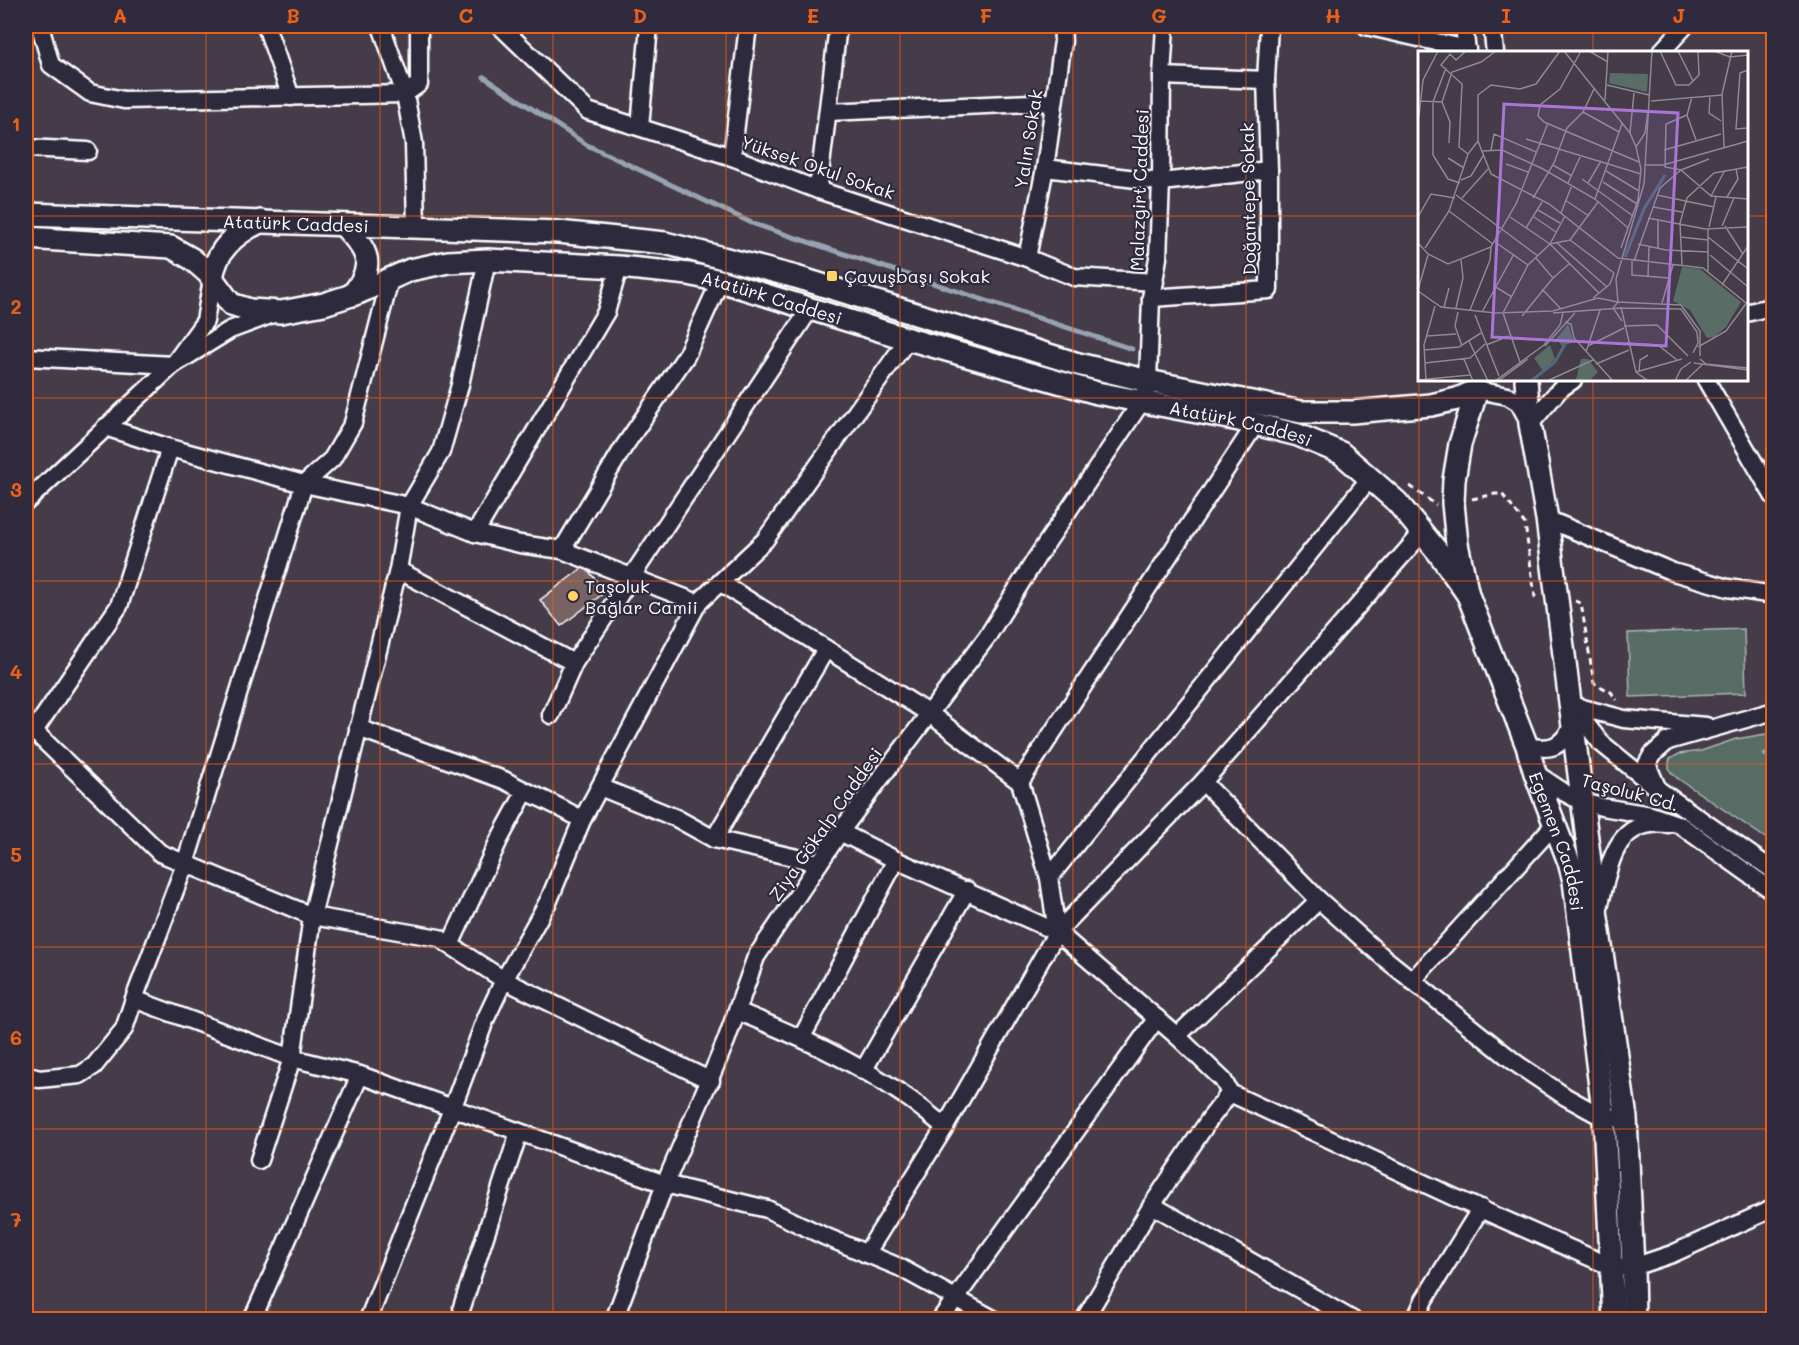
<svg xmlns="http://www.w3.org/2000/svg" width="1799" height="1345" font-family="Mali,sans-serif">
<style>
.green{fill:#596c66;stroke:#acb6b2;stroke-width:1.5}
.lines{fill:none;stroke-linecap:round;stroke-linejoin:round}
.stream{stroke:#98a3b2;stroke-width:5}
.building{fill:#776364;stroke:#fff;stroke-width:1.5}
.minor-casing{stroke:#fff;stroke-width:21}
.major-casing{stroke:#fff;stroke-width:26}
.path{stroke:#fff;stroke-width:3;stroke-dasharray:6 4.5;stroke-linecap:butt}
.minor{stroke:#2f2a3d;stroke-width:16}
.major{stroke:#2f2a3d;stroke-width:21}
.grid{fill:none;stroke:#e96118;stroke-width:1.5;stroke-opacity:0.55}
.poi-dot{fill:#ffd166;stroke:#2f2a3d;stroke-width:2}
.labels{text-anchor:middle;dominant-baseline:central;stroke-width:4.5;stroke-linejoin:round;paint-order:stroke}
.street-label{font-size:18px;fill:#fff;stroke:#2f2a3d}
.poi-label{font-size:18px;fill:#fff;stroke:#2f2a3d;text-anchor:start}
.inset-river{fill:none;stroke:#53667e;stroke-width:3}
.inset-road{fill:none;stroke:#8f8992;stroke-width:1.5}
.view{fill:#a976d5;fill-opacity:0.15;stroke:#a976d5;stroke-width:3}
.inset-edge{fill:none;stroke:#fff;stroke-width:3}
.neatline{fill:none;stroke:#e96118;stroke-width:2}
.grid-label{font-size:20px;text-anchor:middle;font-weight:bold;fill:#e96118}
</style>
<rect width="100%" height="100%" fill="#453b49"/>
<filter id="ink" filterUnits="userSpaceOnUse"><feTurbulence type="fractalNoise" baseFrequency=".0167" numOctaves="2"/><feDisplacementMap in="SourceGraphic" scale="12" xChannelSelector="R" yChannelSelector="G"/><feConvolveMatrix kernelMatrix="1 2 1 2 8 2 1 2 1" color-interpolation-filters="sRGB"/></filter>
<g filter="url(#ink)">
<g class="green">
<polygon points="1744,629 1746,693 1630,697 1628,633"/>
<path d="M1773,730V843L1680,780C1672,774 1666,770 1670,759L1679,754L1701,751L1736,739L1766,734Z"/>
</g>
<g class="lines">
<g class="stream">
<polyline points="484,77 587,145 754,224 1132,349"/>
<polyline points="1765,754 1774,759"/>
</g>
</g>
<polygon class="building" points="585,566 605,592 561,626 540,600"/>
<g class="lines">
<defs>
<g id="minor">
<polyline points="40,26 51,65 90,93 124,100 405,94 419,84 419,26"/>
<polyline points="266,26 291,97"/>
<polyline points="381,26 405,94 414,143 416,228"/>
<polyline points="500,26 588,111 732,157 818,190 1027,258 1074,277 1155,282"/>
<polyline points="1366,26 1467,49"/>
<polyline points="1464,26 1467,52"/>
<polyline points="1492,26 1495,52"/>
<polyline points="1661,52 1685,26"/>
<polyline points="1162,76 1266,80"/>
<polyline points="828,112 1054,102"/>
<polyline points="640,127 649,26"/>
<polyline points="26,148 88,151"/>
<polyline points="732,157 748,26"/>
<polyline points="1045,168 1161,182 1269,170"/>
<polyline points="818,190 838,26"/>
<polyline points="1027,258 1045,168 1063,41 1062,26"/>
<polyline points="1151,298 1269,290 1269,170 1266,80 1269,26"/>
<polyline points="1746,313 1774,306"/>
<polyline points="26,357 173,365 230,330 273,314"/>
<polyline points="1706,380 1774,497"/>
<polyline points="1477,390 1508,396 1519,403 1530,424 1560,389 1573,380"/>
<polyline points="105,427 170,448 304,484 409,506 475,533 520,544 562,550 698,603"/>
<polyline points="26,502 173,365 205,321 212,279"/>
<polyline points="1547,519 1673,572 1728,588 1774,595"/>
<polyline points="475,533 606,312 619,267"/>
<polyline points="562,550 623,448 686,356 720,281"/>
<polyline points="398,570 574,663"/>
<polyline points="721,583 930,714 1020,782 1049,878 1057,932"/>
<polyline points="1571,705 1601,743 1659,790 1774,871"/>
<polyline points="1571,705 1624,719 1706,726"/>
<polyline points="551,715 574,663 810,309"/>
<polyline points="26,728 34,731 160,853 312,916 439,938 504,980 711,1081"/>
<path d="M358,728L504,780C529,794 557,804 582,820"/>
<polyline points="34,731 119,606 170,448"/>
<path d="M1527,746C1553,751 1560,747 1574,725"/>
<polyline points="1535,773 1565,793 1582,802 1602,807 1651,815 1680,825 1774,892"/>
<polyline points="1020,782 1255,425"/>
<polyline points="1203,782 1319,900"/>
<polyline points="1656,785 1647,764 1652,755 1668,741 1774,711"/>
<polyline points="600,787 676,818 714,839 819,863"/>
<polyline points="840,832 896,860 1057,932 1177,1036 1223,1080 1230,1093 1462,1201 1612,1267 1633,1267 1672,1254 1774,1208"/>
<polyline points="714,839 826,649"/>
<polyline points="1049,878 1370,478"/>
<path d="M1599,908C1609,868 1613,817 1668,824"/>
<polyline points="450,945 499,840 525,792"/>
<polyline points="1412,981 1554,825"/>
<polyline points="134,999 292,1058 360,1075 665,1184 767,1209 824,1236 899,1267 995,1320"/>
<path d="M737,1011C795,1035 853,1060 905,1096C919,1105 932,1117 945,1127"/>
<polyline points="1177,1036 1319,900 1383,957 1517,1064 1566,1097 1604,1118 1626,1118"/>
<polyline points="802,1037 896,860"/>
<polyline points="863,1071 967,890"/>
<polyline points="26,1075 39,1079 80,1075 94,1066 124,1029 134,999 185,864 304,484 332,459 353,423 390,279"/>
<polyline points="259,1160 292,1058 312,916 398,570 409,506 441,452 460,385 487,260"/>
<polyline points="1152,1205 1353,1320"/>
<polyline points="866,1254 945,1127 1057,932 1203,782 1422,533"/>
<polyline points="462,1307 519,1132"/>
<polyline points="252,1320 360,1075"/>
<polyline points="368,1320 452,1109 486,1018 504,980 549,900 582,820 698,603 765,540 908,339"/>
<polyline points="614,1320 665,1184 726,1041 756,957 840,832 987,637 1037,557 1142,401 1148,381 1151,298 1158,258 1161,182 1162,76 1165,26"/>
<polyline points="940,1320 1157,1018"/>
<polyline points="1084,1320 1152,1205 1209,1120 1230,1093"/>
<polyline points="1415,1320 1424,1300 1481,1208"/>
</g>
<g id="major">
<path id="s1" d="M26,214L558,232L665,243L796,277L1078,364L1148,381L1301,412H1352L1431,405L1457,399L1477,390"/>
<path d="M343,225C368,251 377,264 352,295"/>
<path id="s2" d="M26,238L171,247L192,259L208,273L231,304L250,310L281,312L324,304L358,293L410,270L448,262L487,260L619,267L689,274L720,281L908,339L1097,393L1239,420L1298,435L1341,453L1397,502L1438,552L1468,595"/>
<path d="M212,279C216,249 235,234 261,221"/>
<polyline points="1526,380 1530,424 1547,519 1597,918 1626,1118 1633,1267 1634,1320"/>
<path id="s3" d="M1477,390L1460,444L1454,480L1453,503L1457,544L1468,595L1527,746L1535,773L1569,862L1574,881L1604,1118L1614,1320"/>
</g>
</defs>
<use href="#minor" class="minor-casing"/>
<use href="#major" class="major-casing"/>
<g class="path">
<polyline points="1410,486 1436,505"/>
<polyline points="1472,499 1495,494 1502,494 1525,524 1535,597 1538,600"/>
<polyline points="1575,601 1581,603 1594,683 1611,692 1617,700"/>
</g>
<use href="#minor" class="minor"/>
<use href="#major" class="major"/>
</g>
</g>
<path class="grid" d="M206,26V1320M380,26V1320M553,26V1320M726,26V1320M900,26V1320M1073,26V1320M1246,26V1320M1419,26V1320M1593,26V52M26,216H1420M1746,216H1774M1593,380V1320M26,398H1774M26,581H1774M26,764H1774M26,947H1774M26,1129H1774"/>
<g class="poi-dot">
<rect x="826" y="270" width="12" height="12" rx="3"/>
<circle cx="573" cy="596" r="6"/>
</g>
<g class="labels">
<g class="street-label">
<text transform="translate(1028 139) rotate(-81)">Yalın Sokak</text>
<text transform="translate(818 167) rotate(19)">Yüksek Okul Sokak</text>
<text transform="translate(1139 190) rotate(-88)">Malazgirt Caddesi</text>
<text transform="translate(1248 199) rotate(-91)">Doğantepe Sokak</text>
<text stroke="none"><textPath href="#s1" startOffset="270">Atatürk Caddesi</textPath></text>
<text stroke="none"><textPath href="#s2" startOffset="783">Atatürk Caddesi</textPath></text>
<text stroke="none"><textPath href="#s2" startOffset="1269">Atatürk Caddesi</textPath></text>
<text transform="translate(1630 792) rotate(15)">Taşoluk Cd.</text>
<text transform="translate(825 824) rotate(-55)">Ziya Gökalp Caddesi</text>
<text stroke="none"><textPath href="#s3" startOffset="472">Egemen Caddesi</textPath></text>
</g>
<g class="poi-label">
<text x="844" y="276">Çavuşbaşı Sokak</text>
<text x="585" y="586">Taşoluk<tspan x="585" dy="21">Bağlar Camii</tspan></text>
</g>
</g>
<g transform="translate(1418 51)">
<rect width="330" height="330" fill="#453b49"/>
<path d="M192,22L230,23L229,41L191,32ZM264,216L282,218L323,251L308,276L296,286L289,287L272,259L255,250ZM150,273L156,291L144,295L140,290L135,292ZM132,294L137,308L125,320L116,307ZM163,308H170L180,321L173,328L158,329Z" fill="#596c66"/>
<path class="inset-river" d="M207,206L226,158L247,124M113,330L137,311L151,286"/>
<path class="inset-road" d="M48,0L38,9L32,3L23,14L44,33L41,96L50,103M142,0L118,33L102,38L73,34L60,44V90L73,123L131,153L200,207L285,217L328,252M146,0L212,82L218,96M163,0L142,38L122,54L120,65L126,71L221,111M171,0L190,11M242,0L258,34H271L281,24L280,0M260,0L275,30M296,0L312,6L330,4M28,17L15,51V104L30,128L42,132M330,19L322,22L318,78L330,77M189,34L231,44M274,46L269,64L278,89M292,46L291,62L303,70M187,49L190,0M2,50L24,51M233,50L304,44M165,61L201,81M269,64L248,73L247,116L263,119L293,145L330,148M1,65L5,29L20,0M212,82L216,42M108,88L223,123M31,92L32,71L24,51L34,21L63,11L78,0M306,96L304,43L314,0M73,99L76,83L118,101M246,99L303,83M65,100L84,99L125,118L177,148L210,177M30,107L46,117M88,113L110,121M135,114L154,125M228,114H245L330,90M188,120L221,140M164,128L215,165M43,129L53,125L65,105M185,131L219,153M150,132L163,104M170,132L183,110M38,144L120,205M239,144L296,156M293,145L307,119M309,146L320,128L318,118M44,147L70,118M115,147L136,112L149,77L165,61L176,38M177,148L204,73M147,149L171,165M235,156L264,161M120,159L142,172M31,160L75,193M143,162L154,134M0,166L13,143L37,147M92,166L132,193L181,242M116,166L138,181M230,167L287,178L330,176M304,175L316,147M307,175L325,203M291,176L298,146M108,177L124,151M262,186L290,189M290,186L330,218M152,189L196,222M77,191L110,214M0,192L10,203L30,213L73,196L98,153L130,72M139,192L189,236M132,193L152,189L180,151M220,193L248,199L291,201M7,197L31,160L50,103L60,90M203,197L220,149L223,118L218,96L227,82L230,60M240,198V168M292,204L330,236M214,210V224L251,227M216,210L242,137L263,119L291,108M264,214L262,172L269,147L296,122L330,116M290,220V178M230,225L231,196M135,227L151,213M304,234L330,195M76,235L94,246M124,238L143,258M0,239L10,204M0,240L23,256L77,262L135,260L180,247L200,251L198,228L226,133L234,0M175,247L192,233L196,222M200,251L263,254L282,280V305M200,251L195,257L204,270M244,252L255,214M26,256L31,237M203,256L218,321L230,330M38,257L45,227L43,209M203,257L263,258L279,281L280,292L275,302M52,259L72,209L73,196M40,261L37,275L44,295M64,261L96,203M135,262L203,257M57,264L81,325M104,265L135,227L118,207M147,271L153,273L156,287L195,330M206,275L239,274L270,305M9,285L38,283M51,290L70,330M209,292L240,294L259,309M68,294L91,285M127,295L157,262M170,295L206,277M280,296L308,280L330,250M6,299L41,296L63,282M168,301L182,259M46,308L55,330M282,308L288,313L330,317M102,311L85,262L110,214L132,193L147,165M7,312L52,307L67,293M276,312L330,319M178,313L211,299M221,320L222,309L230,304M218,321L264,308M0,329L52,324M8,330L6,294L17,255M77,330L126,294L142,274L145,262M80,330L110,308M129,330L175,309M257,330L263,318L273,311M267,330L284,314"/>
<path class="view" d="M86,53L260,62L248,295L74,286Z"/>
<rect width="330" height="330" class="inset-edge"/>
</g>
<rect width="1799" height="1345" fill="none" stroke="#2f2a3d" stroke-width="66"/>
<rect x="33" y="33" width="1733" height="1279" class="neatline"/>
<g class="grid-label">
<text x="120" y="23">A</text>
<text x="293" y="23">B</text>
<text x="466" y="23">C</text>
<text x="640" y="23">D</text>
<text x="813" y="23">E</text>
<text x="986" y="23">F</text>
<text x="1159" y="23">G</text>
<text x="1333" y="23">H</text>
<text x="1506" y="23">I</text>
<text x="1679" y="23">J</text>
<text x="16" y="131">1</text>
<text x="16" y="314">2</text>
<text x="16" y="497">3</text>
<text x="16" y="679">4</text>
<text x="16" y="862">5</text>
<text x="16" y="1045">6</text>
<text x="16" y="1227">7</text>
</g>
</svg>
